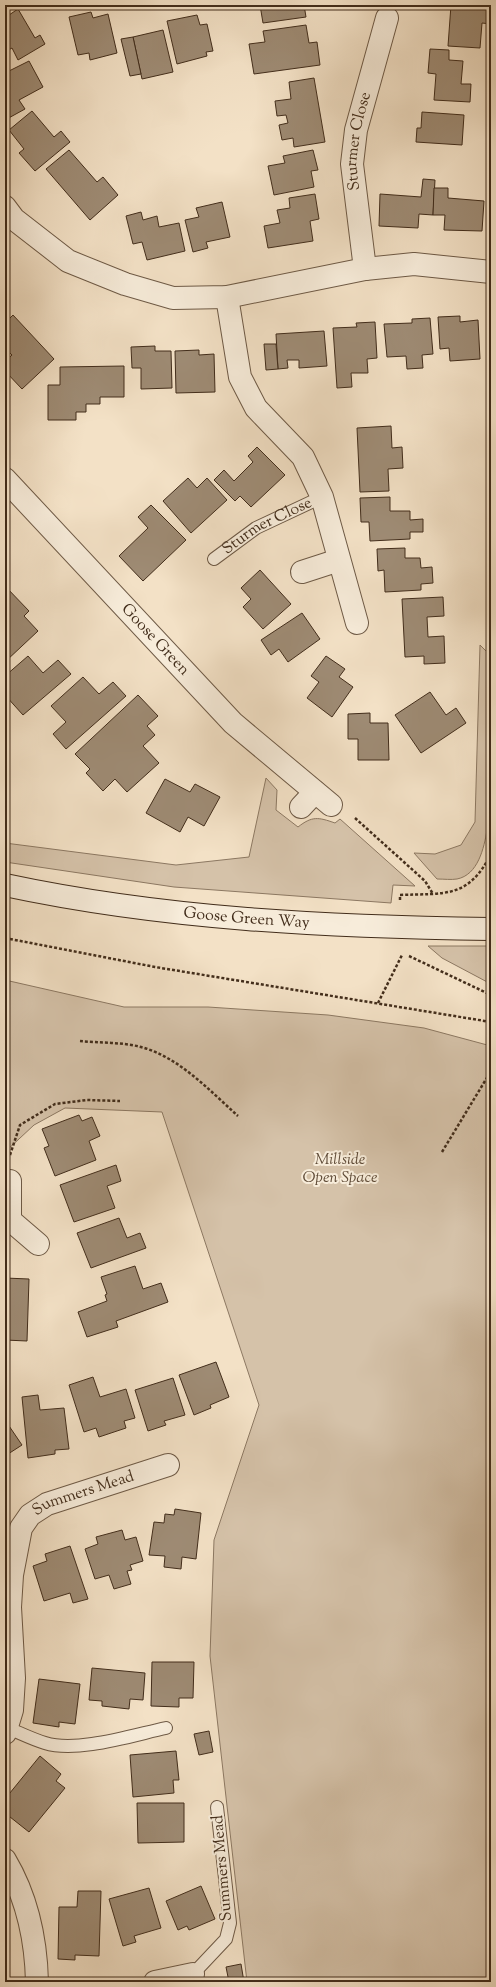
<svg xmlns="http://www.w3.org/2000/svg" width="496" height="1987" font-family="'Sorts Mill Goudy',serif">
<style>
.green{fill:#d5c2a9;stroke:#8c7862}
.building{fill:#9e8b74;stroke:#422d1b}
.lines{fill:none;stroke-linecap:round;stroke-linejoin:round}
.lane-casing{stroke:#6e5a46;stroke-width:14}
.street-casing{stroke:#6e5a46;stroke-width:24}
.secondary-casing{stroke:#422d1b;stroke-width:24}
.path{stroke:#422d1b;stroke-width:2.5;stroke-dasharray:3 2;stroke-linecap:butt}
.lane{stroke:#f7ecda;stroke-width:12}
.street{stroke:#f7ecda;stroke-width:22}
.secondary{stroke:#f7ecda;stroke-width:22}
.labels{text-anchor:middle;dominant-baseline:central;stroke-width:4;stroke-linejoin:round;paint-order:stroke}
.street-label{font-size:16px;fill:#422d1b;stroke:#f7ecda}
.park-label{font-size:16px;font-style:italic;fill:#5f4b37;stroke:#f7ecda}
</style>
<rect width="100%" height="100%" fill="#f3e1c6"/>
<filter id="stains"><feTurbulence type="fractalNoise" baseFrequency=".005" numOctaves="4"/><feColorMatrix values="0 0 0 0 .2 0 0 0 0 .09 0 0 0 0 .02 0 0 0 .5 -.17"/></filter>
<radialGradient id="worn" r=".72"><stop offset=".6" stop-color="#630" stop-opacity="0"/><stop offset="1" stop-color="#630" stop-opacity=".3"/></radialGradient>
<g class="green">
<path d="M480,645L488,653L487,830C484,848 478,875 457,879C451,880 444,879 437,879L414,853L435,854L461,845L475,822Z"/>
<path d="M266,778L277,790L276,810L298,827C312,816 318,817 335,823L340,819L415,886L393,885L391,903L174,887L5,862V843L176,865L249,857Z"/>
<polygon points="428,946 491,946 491,984 442,958"/>
<polygon points="5,980 124,1007 208,1007 328,1015 424,1028 491,1046 491,1982 247,1982 210,1656 214,1540 259,1405 162,1112 65,1108 34,1125 5,1152"/>
</g>
<g class="building">
<polygon points="260,5 304,5 306,17 263,23"/>
<polygon points="451,5 491,5 491,24 482,23 480,48 448,46"/>
<polygon points="5,9 9,15 18,9 35,38 40,35 45,44 18,60 12,48 5,52"/>
<polygon points="91,12 93,18 108,14 117,53 90,60 89,53 78,55 69,17"/>
<polygon points="197,15 200,25 207,24 213,51 206,52 207,56 177,64 167,21"/>
<polygon points="306,25 309,43 317,42 320,65 254,74 249,44 265,42 263,31"/>
<polygon points="163,30 173,72 142,79 133,37"/>
<polygon points="133,37 141,74 130,76 121,39"/>
<polygon points="430,49 449,50 449,60 463,61 461,84 471,84 470,102 434,100 436,74 428,73"/>
<polygon points="29,61 43,87 19,100 25,109 5,120 5,73"/>
<polygon points="314,78 325,142 294,147 293,138 282,140 279,125 288,123 286,115 277,116 275,101 291,99 289,82"/>
<polygon points="32,111 54,137 61,131 70,142 35,171 19,153 24,149 9,130"/>
<polygon points="422,112 464,115 462,145 416,142 417,128 421,128"/>
<polygon points="69,150 97,182 103,177 118,195 90,220 46,169"/>
<polygon points="313,150 318,170 311,171 314,187 274,195 268,166 285,163 283,156"/>
<polygon points="423,179 435,180 433,215 419,214 418,228 379,226 380,194 421,197"/>
<polygon points="434,188 448,188 448,198 484,201 482,231 444,230 445,215 433,215"/>
<polygon points="315,194 319,219 310,221 313,241 268,248 264,226 280,223 277,210 290,208 289,198"/>
<polygon points="222,202 230,237 206,242 208,248 193,252 185,220 199,217 196,208"/>
<polygon points="141,212 143,220 157,216 159,227 179,223 185,251 147,260 142,242 133,244 126,216"/>
<polygon points="13,315 54,359 22,389 5,371 5,362 12,355 5,348 5,323"/>
<polygon points="460,316 460,322 478,320 480,359 450,361 449,348 440,349 438,317"/>
<polygon points="430,318 433,354 422,355 423,368 407,369 406,356 387,357 384,324 412,323 412,319"/>
<polygon points="375,322 377,358 367,359 368,373 351,373 352,387 337,388 333,328 357,327 356,323"/>
<polygon points="324,331 327,366 299,368 299,360 287,360 288,368 278,369 276,334"/>
<polygon points="264,344 276,344 278,369 266,370"/>
<polygon points="155,346 155,351 171,351 172,388 141,389 141,368 132,368 131,347"/>
<polygon points="199,350 199,355 214,354 215,392 176,393 175,351"/>
<polygon points="124,366 124,397 100,397 100,404 86,404 86,412 76,412 76,420 48,420 48,385 60,385 60,367"/>
<polygon points="391,426 392,448 402,447 403,468 388,469 389,491 360,492 357,428"/>
<polygon points="257,447 285,475 251,507 240,496 235,501 214,480 224,470 234,481 253,462 248,456"/>
<polygon points="188,478 197,488 207,478 227,500 191,533 163,501"/>
<polygon points="390,497 390,511 410,511 410,520 423,519 423,532 410,532 410,539 370,541 369,522 361,522 360,498"/>
<polygon points="151,505 186,540 143,581 119,556 148,528 138,517"/>
<polygon points="405,548 405,558 420,558 421,568 432,567 433,583 421,584 421,590 385,592 384,570 378,571 377,549"/>
<polygon points="260,570 291,604 263,629 243,607 251,599 241,588"/>
<polygon points="5,586 29,611 24,616 38,631 6,661"/>
<polygon points="443,597 444,616 427,617 428,637 444,636 445,663 424,664 424,656 405,657 402,599"/>
<polygon points="302,613 320,639 288,662 279,649 271,655 261,640"/>
<polygon points="28,656 43,673 58,660 71,674 23,715 5,695 5,676"/>
<polygon points="326,656 345,669 339,677 353,687 332,717 307,698 319,682 311,676"/>
<polygon points="83,677 99,694 113,682 126,696 66,749 53,734 66,722 51,706"/>
<polygon points="430,692 446,715 456,708 466,723 421,753 395,715"/>
<polygon points="138,695 158,716 147,726 155,735 143,746 159,763 127,792 115,779 103,791 86,773 90,769 75,754"/>
<polygon points="370,713 370,723 388,723 389,760 358,760 358,739 348,739 348,714"/>
<polygon points="165,779 190,792 195,784 220,797 204,826 188,817 180,832 146,813"/>
<polygon points="79,1115 82,1121 92,1117 100,1136 89,1141 96,1160 55,1176 44,1148 49,1146 42,1129"/>
<polygon points="116,1165 121,1181 107,1186 115,1208 74,1222 60,1185"/>
<polygon points="119,1218 127,1238 140,1233 146,1248 91,1268 77,1233"/>
<polygon points="135,1266 143,1289 161,1283 168,1302 116,1321 118,1327 87,1337 78,1312 107,1301 105,1295 107,1294 101,1277"/>
<polygon points="5,1278 29,1279 27,1341 5,1340"/>
<polygon points="216,1362 229,1397 210,1405 211,1408 194,1415 179,1375"/>
<polygon points="93,1377 100,1397 126,1389 135,1418 124,1421 126,1428 99,1437 96,1428 84,1432 69,1385"/>
<polygon points="173,1378 185,1415 164,1421 166,1425 148,1431 135,1390"/>
<polygon points="38,1395 40,1410 64,1408 69,1449 55,1450 55,1454 28,1458 22,1397"/>
<polygon points="5,1420 22,1445 5,1456"/>
<polygon points="175,1509 201,1513 196,1559 182,1557 181,1569 164,1567 165,1556 149,1555 154,1522 164,1523 165,1514 174,1515"/>
<polygon points="122,1530 125,1540 136,1537 143,1561 130,1565 132,1570 127,1571 131,1584 114,1589 109,1575 95,1579 85,1549 98,1544 96,1537"/>
<polygon points="70,1546 88,1599 73,1603 70,1593 44,1601 33,1566 47,1561 45,1554"/>
<polygon points="152,1662 194,1662 193,1698 179,1698 179,1707 151,1706"/>
<polygon points="92,1668 145,1673 143,1700 130,1699 129,1709 102,1706 102,1701 89,1700"/>
<polygon points="39,1679 80,1684 75,1724 59,1722 59,1727 33,1723"/>
<polygon points="209,1731 213,1752 199,1755 194,1734"/>
<polygon points="176,1751 179,1780 173,1780 174,1793 133,1797 130,1755"/>
<polygon points="40,1756 61,1774 56,1781 65,1788 29,1832 5,1813 5,1799"/>
<polygon points="137,1803 184,1803 184,1842 138,1843"/>
<polygon points="201,1886 215,1919 189,1930 187,1926 178,1930 166,1901"/>
<polygon points="149,1888 161,1928 134,1936 136,1942 123,1946 109,1899"/>
<polygon points="78,1891 101,1891 99,1956 75,1955 75,1960 58,1959 59,1907 77,1907"/>
<polygon points="241,1964 244,1982 229,1982 226,1967"/>
</g>
<g class="lines">
<defs>
<g id="lane">
<path id="s1" d="M214,559L256,528L322,497"/>
<path d="M8,1728C20,1733 32,1739 45,1743C77,1753 133,1735 166,1728"/>
<polyline points="193,1974 226,1939 230,1923 217,1807"/>
</g>
<g id="street">
<polyline points="5,207 14,219 68,261 125,284 173,298 227,297 365,269 414,264 491,272"/>
<path id="s2" d="M365,269L352,164L356,130L387,18"/>
<polyline points="227,297 240,377 256,408 303,457 322,497 357,623"/>
<path id="s3" d="M5,479L233,723L331,805"/>
<polyline points="302,572 339,560"/>
<polyline points="301,807 315,792"/>
<polyline points="10,1181 10,1220 38,1244"/>
<path id="s4" d="M5,1733L12,1710L14,1678L10,1607L12,1575L17,1549L21,1528L30,1515L47,1504L168,1465"/>
<path d="M5,1860C27,1897 36,1939 37,1982"/>
<polyline points="155,1982 193,1974"/>
</g>
<g id="secondary">
<path id="s5" d="M5,885C164,919 329,927 491,929"/>
</g>
</defs>
<use href="#lane" class="lane-casing"/>
<use href="#street" class="street-casing"/>
<use href="#secondary" class="secondary-casing"/>
<g class="path">
<polyline points="488,299 491,361"/>
<polyline points="355,818 425,881 433,894"/>
<path d="M400,900V895C445,893 468,899 491,854"/>
<polyline points="5,938 155,967 491,1022"/>
<polyline points="409,956 491,995"/>
<polyline points="378,1003 402,955"/>
<path d="M80,1041C99,1043 122,1042 141,1047C179,1057 210,1091 238,1116"/>
<polyline points="442,1152 491,1071"/>
<polyline points="10,1155 20,1125 55,1104 87,1100 120,1101"/>
</g>
<use href="#lane" class="lane"/>
<use href="#street" class="street"/>
<use href="#secondary" class="secondary"/>
</g>
<g class="labels">
<g class="street-label">
<text stroke="none"><textPath href="#s2" startOffset="129">Sturmer Close</textPath></text>
<text stroke="none"><textPath href="#s1" startOffset="63">Sturmer Close</textPath></text>
<text stroke="none"><textPath href="#s3" startOffset="220">Goose Green</textPath></text>
<text stroke="none"><textPath href="#s5" startOffset="244">Goose Green Way</textPath></text>
<text stroke="none"><textPath href="#s4" startOffset="281">Summers Mead</textPath></text>
<text transform="translate(223 1868) rotate(-95)">Summers Mead</text>
</g>
<g class="park-label">
<text x="340" y="1160">Millside<tspan x="340" dy="18">Open Space</tspan></text>
</g>
</g>
<rect width="496" height="1987" fill="none" stroke="#f3e1c6" stroke-width="20"/>
<rect x="6" y="6" width="484" height="1975" fill="none" stroke="#422d1b" stroke-width="2"/>
<rect x="10" y="10" width="476" height="1967" fill="none" stroke="#422d1b"/>
<rect width="100%" height="100%" filter="url(#stains)"/>
<rect width="100%" height="100%" fill="url(#worn)"/>
</svg>
